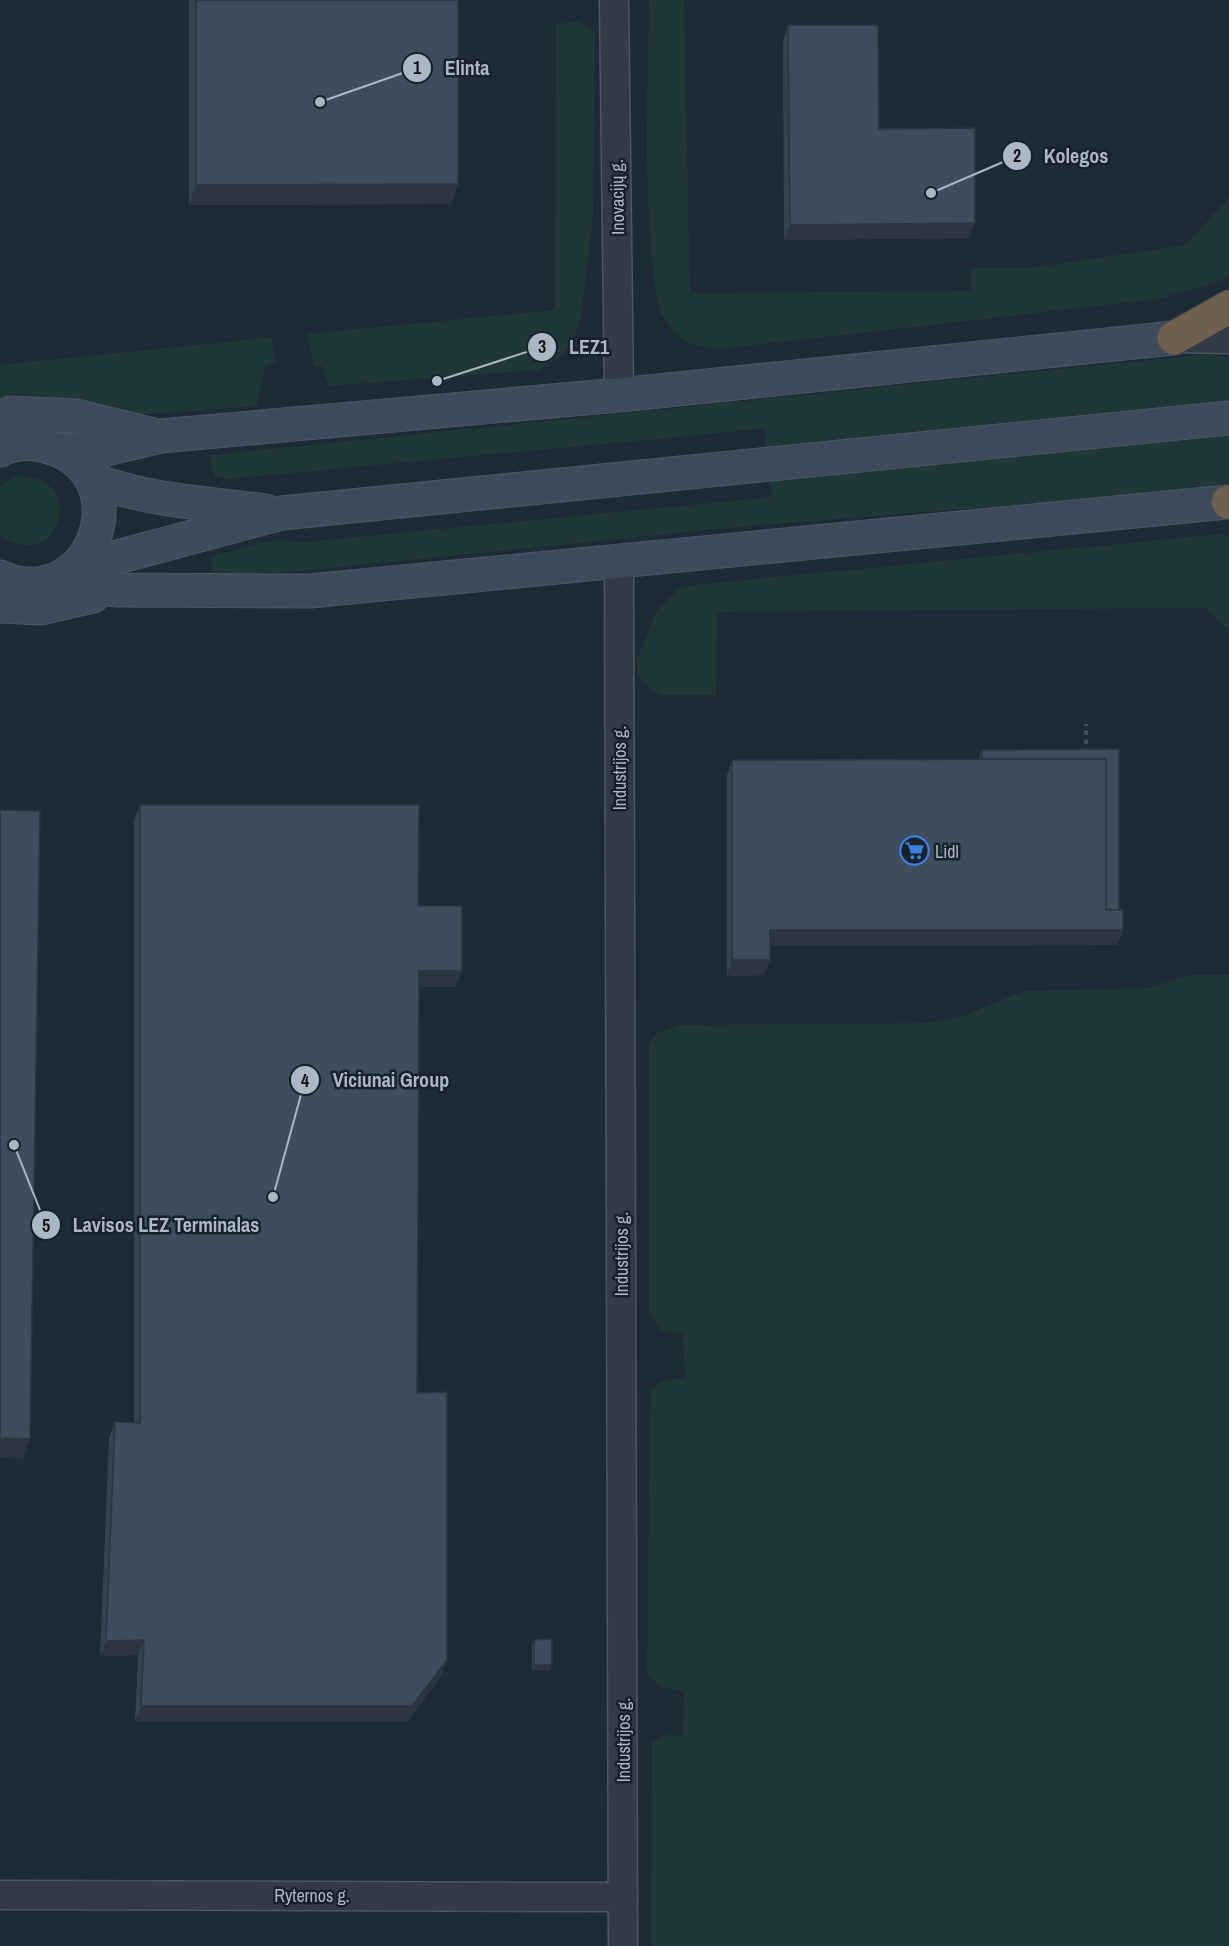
<svg xmlns="http://www.w3.org/2000/svg" width="1229" height="1946" font-family="'Archivo Narrow',sans-serif">
<style>
.green{fill:#203738}
.lines{fill:none;stroke-linecap:round;stroke-linejoin:round}
.street-casing{stroke:#4c5762;stroke-width:31}
.secondary-casing{stroke:#4c5762;stroke-width:35}
.highway-casing{stroke:#3c4751;stroke-width:35}
.path{stroke:#3d5455;stroke-width:4;stroke-dasharray:4.5 4.5;stroke-linecap:butt}
.street{stroke:#313c47;stroke-width:28}
.secondary{stroke:#3f4b5a;stroke-width:33}
.highway{stroke:#6e5f4e;stroke-width:33}
.wall{fill:#35424f}
.shaded-wall{fill:#2b3640}
.building{fill:#3e4d5c;stroke:#2b3640;stroke-width:1.5}
.labels{text-anchor:middle;dominant-baseline:central;stroke-width:5;stroke-linejoin:round;paint-order:stroke}
.street-label{font-size:18px;fill:#abb7c4;stroke:#17212b}
.poi-label{font-size:18px;fill:#abb7c4;stroke:#17212b;text-anchor:start}
.leader{fill:none;stroke:#abb7c4;stroke-width:2}
.callout-dot{fill:#abb7c4;stroke:#17212b;stroke-width:2}
.mark-label{font-size:18px;text-anchor:middle;font-weight:bold;fill:#111}
.callout-label{font-size:20px;text-anchor:middle;font-weight:bold;fill:#abb7c4;stroke:#17212b;stroke-width:5;stroke-linejoin:round;paint-order:stroke}
</style>
<rect width="100%" height="100%" fill="#1e2a36"/>
<g class="green">
<path d="M649,0H684L690,293L971,291V268H1029L1185,245L1229,198V276L1223,280L1160,299L720,349C691,346 680,343 664,317C655,305 655,283 653,269C643,180 648,89 649,0Z"/>
<polygon points="577,22 588,26 595,32 593,216 581,319 571,345 557,359 538,370 329,386 322,366 314,366 307,334 555,310 556,24"/>
<polygon points="272,337 275,363 265,366 257,406 138,415 93,408 42,397 17,394 0,400 0,365"/>
<polygon points="1209,354 1229,358 1229,483 1214,489 726,528 300,571 211,575 212,556 276,540 304,542 772,497 765,429 228,479 216,477 212,470 210,455"/>
<path d="M19,476C92,478 56,577 0,535V487L5,482Z"/>
<polygon points="1220,534 1229,536 1229,630 1206,608 717,612 716,695 660,695 648,687 639,677 636,662 657,610 678,590 693,585"/>
<polygon points="1189,975 1229,975 1229,1946 651,1946 652,1743 665,1735 683,1736 684,1691 663,1688 647,1676 650,1390 660,1382 685,1377 683,1334 661,1330 649,1314 649,1045 657,1033 679,1025 927,1023 961,1017 1024,991 1149,988"/>
</g>
<g class="lines">
<defs>
<g id="street">
<polyline points="614,0 619,395"/>
<polyline points="1174,338 1229,339"/>
<polyline points="619,561 623,1946"/>
<polyline points="0,1895 623,1897"/>
</g>
<g id="secondary">
<polyline points="0,417 11,413 76,416 153,435"/>
<path d="M0,450C16,442 33,442 49,447C135,472 101,598 17,583C12,582 5,579 0,577"/>
<polyline points="62,450 94,452 161,436 619,395 1174,338"/>
<path d="M91,479C146,501 207,503 266,511"/>
<polyline points="67,573 121,556 282,513 1229,418"/>
<polyline points="44,583 119,590 310,591 1228,502"/>
<polyline points="0,606 41,608 93,596"/>
</g>
<g id="highway">
<polyline points="1174,338 1229,307"/>
<polyline points="1228,502 1229,502"/>
</g>
</defs>
<use href="#street" class="street-casing"/>
<use href="#secondary" class="secondary-casing"/>
<use href="#highway" class="highway-casing"/>
<polyline class="path" points="1086,753 1086,724"/>
<use href="#street" class="street"/>
<use href="#secondary" class="secondary"/>
<use href="#highway" class="highway"/>
</g>
<g class="wall">
<polygon points="189,0 458,0 458,184 451,204 189,205"/>
<polygon points="788,25 879,129 969,238 784,240 783,41"/>
<polygon points="982,750 1119,910 1123,930 1117,945 770,946 764,975 727,976 727,775 732,760 980,759 980,755"/>
<polygon points="140,805 418,906 456,987 419,987 417,1393 447,1660 441,1676 407,1722 135,1722 138,1655 100,1656 109,1438 115,1422 134,1423 134,820"/>
<polygon points="534,1640 552,1665 550,1670 532,1670 532,1645"/>
</g>
<g class="shaded-wall">
<polygon points="458,184 451,204 189,205 196,185"/>
<polygon points="975,223 969,238 784,240 790,225"/>
<polygon points="770,930 1123,930 1117,945 764,946"/>
<polygon points="732,960 770,960 764,975 727,976"/>
<polygon points="419,971 462,971 456,987 413,987"/>
<polygon points="0,1438 30,1439 23,1459 0,1458"/>
<polygon points="144,1640 138,1655 100,1656 106,1641"/>
<polygon points="447,1660 441,1676 407,1722 135,1722 141,1706"/>
<polygon points="534,1665 552,1665 550,1670 532,1670"/>
</g>
<g class="building">
<polygon points="196,0 458,0 458,184 196,185"/>
<polygon points="788,25 878,25 879,129 975,128 975,223 790,225"/>
<polygon points="1119,749 1119,910 1106,910 1106,759 982,759 982,750"/>
<polygon points="1106,759 1106,910 1123,910 1123,930 770,930 770,960 732,960 732,760"/>
<polygon points="140,805 419,805 418,906 462,906 462,971 419,971 417,1393 447,1392 447,1660 412,1706 141,1706 144,1640 106,1641 115,1422 140,1423"/>
<polygon points="0,810 40,811 30,1439 0,1438"/>
<polygon points="552,1639 552,1665 534,1665 534,1640"/>
</g>
<defs>
<symbol id="supermarket-ring" viewBox="-11 -11 22 22"><circle r="9.5" fill="#17212b" stroke="#3f7fe0" stroke-width="1.5"/><path d="M-6-5.5h2.5l.6 2H6L4.5 2H-2.5L-4.4-4H-6ZM-1.5 3.2a1.3 1.3 0 1 0 .1 0ZM3 3.2a1.3 1.3 0 1 0 .1 0Z" fill="#3f7fe0"/></symbol>
</defs>
<g fill-rule="evenodd">
<use href="#supermarket-ring" x="898" y="834" width="33" height="33"/>
</g>
<g class="labels">
<g class="street-label">
<text transform="translate(617 197) rotate(-91)">Inovacijų g.</text>
<text transform="translate(619 768) rotate(-90)">Industrijos g.</text>
<text transform="translate(621 1254) rotate(-90)">Industrijos g.</text>
<text transform="translate(623 1740) rotate(-90)">Industrijos g.</text>
<text x="312" y="1895">Ryternos g.</text>
</g>
<g class="poi-label">
<text x="935" y="851">Lidl</text>
</g>
</g>
<path class="leader" d="M320 102L417 68M931 193L1017 156M437 381L542 347M273 1197L305 1080M14 1145L46 1225"/>
<g class="callout-dot">
<circle cx="320" cy="102" r="6"/>
<circle cx="931" cy="193" r="6"/>
<circle cx="437" cy="381" r="6"/>
<circle cx="273" cy="1197" r="6"/>
<circle cx="14" cy="1145" r="6"/>
<circle cx="417" cy="68" r="15"/>
<circle cx="1017" cy="156" r="15"/>
<circle cx="542" cy="347" r="15"/>
<circle cx="305" cy="1080" r="15"/>
<circle cx="46" cy="1225" r="15"/>
</g>
<g class="mark-label">
<text x="417" y="74">1</text>
<text x="1017" y="162">2</text>
<text x="542" y="353">3</text>
<text x="305" y="1087">4</text>
<text x="46" y="1232">5</text>
</g>
<g class="callout-label">
<text x="467" y="75">Elinta</text>
<text x="1076" y="163">Kolegos</text>
<text x="589" y="354">LEZ1</text>
<text x="391" y="1087">Viciunai Group</text>
<text x="166" y="1232">Lavisos LEZ Terminalas</text>
</g>
</svg>
